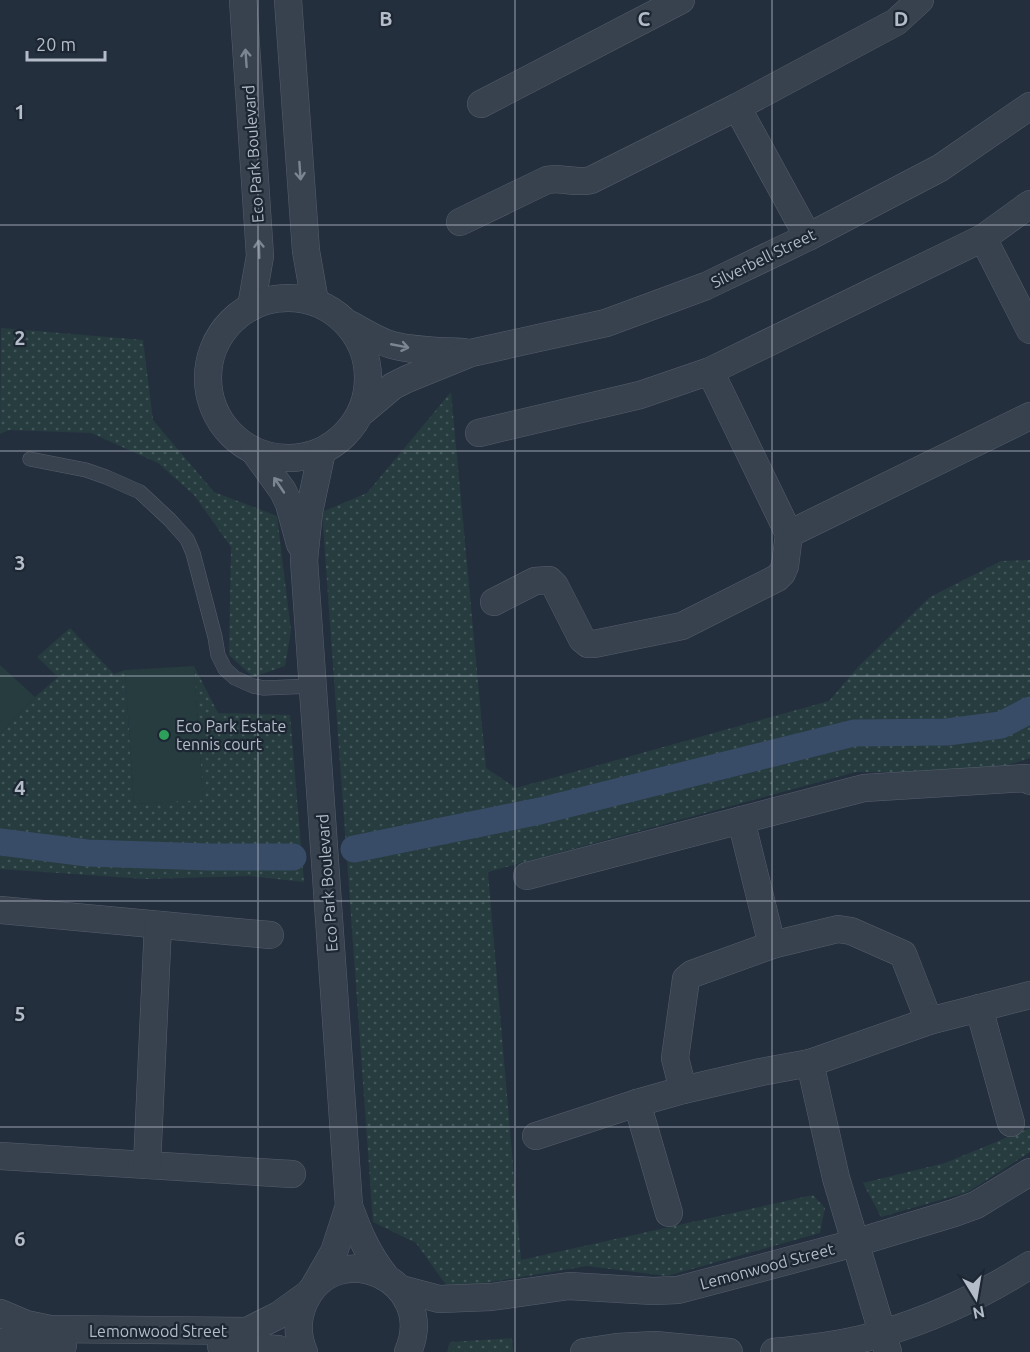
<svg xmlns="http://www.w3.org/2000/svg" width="1030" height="1352" font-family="Ubuntu,sans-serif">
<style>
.grass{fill:url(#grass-dots)}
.garden{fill:#263c3f}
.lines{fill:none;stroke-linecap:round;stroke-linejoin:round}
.canal{stroke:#394c67;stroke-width:27}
.service-casing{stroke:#565f6c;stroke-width:15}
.minor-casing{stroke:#565f6c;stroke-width:28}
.service{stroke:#38414e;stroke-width:14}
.minor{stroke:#38414e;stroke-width:27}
.oneway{stroke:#7c8592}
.grid{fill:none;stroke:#b4bcc9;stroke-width:1.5;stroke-opacity:0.55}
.leisure-dot{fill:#2e9e5b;stroke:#1d2633;stroke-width:2}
.labels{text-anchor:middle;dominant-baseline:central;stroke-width:4.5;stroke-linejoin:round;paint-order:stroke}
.street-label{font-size:16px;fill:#b4bcc9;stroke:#1d2633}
.poi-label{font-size:16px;fill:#b4bcc9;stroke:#1d2633;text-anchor:start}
.grid-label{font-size:20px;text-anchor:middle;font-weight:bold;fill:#b4bcc9;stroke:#1d2633;stroke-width:4.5;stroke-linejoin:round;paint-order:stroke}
</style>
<defs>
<pattern id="grass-dots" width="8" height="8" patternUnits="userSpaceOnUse" patternTransform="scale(1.5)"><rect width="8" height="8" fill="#263c3f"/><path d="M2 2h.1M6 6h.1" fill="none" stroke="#435659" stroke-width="1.8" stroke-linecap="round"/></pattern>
</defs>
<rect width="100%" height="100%" fill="#242f3e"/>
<g class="grass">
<polygon points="1,328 143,340 153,420 214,492 277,516 291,631 285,666 253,677 229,655 231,547 194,495 158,463 91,433 9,430 0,434"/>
<polygon points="451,392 486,768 516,788 829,701 859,666 930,597 1001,561 1030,560 1030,758 984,773 856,772 488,872 521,1260 813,1195 825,1208 820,1233 667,1276 587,1266 449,1289 416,1243 373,1222 322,512 367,493"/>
<polygon points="70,628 114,674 125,670 134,804 203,799 194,666 218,713 290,715 304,882 250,876 146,879 0,869 0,734 35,697 58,677 37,657"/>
<polygon points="1030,1128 1030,1152 968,1192 881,1217 863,1183 945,1163"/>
<polygon points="512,1338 513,1352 447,1352 450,1342"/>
</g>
<g class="garden">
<polygon points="0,665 35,697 0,734"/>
<polygon points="194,666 203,800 134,804 125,670"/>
</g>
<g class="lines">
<g class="canal">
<polyline points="0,842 87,853 209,857 293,857"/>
<polyline points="354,849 540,811 854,733 947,732 1001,725 1030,710"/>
</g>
<defs>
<polyline id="service" points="30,459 86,470 106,477 140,492 170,520 187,539 193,553 215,637 218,655 225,669 235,678 253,686 264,688 313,686"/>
<g id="minor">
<polyline points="243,0 260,256 251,307"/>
<polyline points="288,0 306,251 315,302"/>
<polyline points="481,104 681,0"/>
<polyline points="737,107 808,237"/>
<path d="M460,222L547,180C562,177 577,184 591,180L737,107L896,22L920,0"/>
<polyline points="983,238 1030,330"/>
<circle cx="288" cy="378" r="80"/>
<path d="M349,324C363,331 377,341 392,345C415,351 441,351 464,352"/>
<polyline points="362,412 393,386 407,379 471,353 606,323 706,286 808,237 940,168 1030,106"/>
<polyline points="479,433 640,395 710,371 983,238 1030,204"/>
<polyline points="254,451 283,491 289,504 300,544"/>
<path d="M322,451L309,512L304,560L349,1206C359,1233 367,1253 385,1276"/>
<polyline points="789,534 1030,416"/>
<polyline points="494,602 535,581 549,580 555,586 582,639 588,644 594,644 682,626 777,578 782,573 785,566 789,534 710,371"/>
<polyline points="741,820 772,945"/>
<polyline points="527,876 864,788 1026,778 1030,781"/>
<polyline points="0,910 270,935"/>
<polyline points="979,1008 1011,1123"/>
<polyline points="810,1063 836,1178 888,1352"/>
<polyline points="683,1090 675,1058 686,979 692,974 772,945 838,929 851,931 903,954 929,1021"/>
<polyline points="536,1136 637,1103"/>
<polyline points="0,1156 292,1174"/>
<polyline points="147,1165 158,925"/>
<polyline points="669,1213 637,1103 683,1090 761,1072 810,1063 929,1021 1030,995"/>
<polyline points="315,1285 334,1252 349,1206"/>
<polyline points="401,1289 439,1299 491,1297 569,1286 653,1291 678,1290 855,1243 954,1213 976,1205 1030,1172"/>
<polyline points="0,1313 26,1324 50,1329 247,1331 279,1315 308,1294"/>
<polyline points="0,1342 63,1345"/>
<polyline points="221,1346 278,1349 285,1352"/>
<path d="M304,1352C297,1336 297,1319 304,1303C335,1234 439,1279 408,1352"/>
<polyline points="584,1352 617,1347 655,1345 729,1352"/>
<path d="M774,1352C810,1348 849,1344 883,1333C937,1317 983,1295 1030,1265"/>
</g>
</defs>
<use href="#service" class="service-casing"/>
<use href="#minor" class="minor-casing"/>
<use href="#service" class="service"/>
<use href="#minor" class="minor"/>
</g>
<defs><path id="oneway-shaft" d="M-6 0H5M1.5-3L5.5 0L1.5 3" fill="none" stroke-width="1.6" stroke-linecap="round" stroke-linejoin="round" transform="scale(1.5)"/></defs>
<g class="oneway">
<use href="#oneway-shaft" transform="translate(246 58) rotate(-94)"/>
<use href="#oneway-shaft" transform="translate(300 171) rotate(86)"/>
<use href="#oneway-shaft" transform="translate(259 249) rotate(-92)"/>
<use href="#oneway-shaft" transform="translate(400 346) rotate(11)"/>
<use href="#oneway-shaft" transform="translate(279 485) rotate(-124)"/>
</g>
<path class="grid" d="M258,0V1352M515,0V1352M772,0V1352M0,225H1030M0,451H1030M0,676H1030M0,901H1030M0,1127H1030"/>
<circle class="leisure-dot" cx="164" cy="735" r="6"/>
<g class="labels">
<g class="street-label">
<text transform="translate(253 154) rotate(-94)">Eco Park Boulevard</text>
<text transform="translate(763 258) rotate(-26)">Silverbell Street</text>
<text transform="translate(327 883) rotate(-94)">Eco Park Boulevard</text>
<text transform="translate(767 1266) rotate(-15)">Lemonwood Street</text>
<text x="158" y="1331">Lemonwood Street</text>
</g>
<g class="poi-label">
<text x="176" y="726">Eco Park Estate<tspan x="176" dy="18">tennis court</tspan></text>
</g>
</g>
<g class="grid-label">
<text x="386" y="26">B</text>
<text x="644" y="26">C</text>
<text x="901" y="26">D</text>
<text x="20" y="119">1</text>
<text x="20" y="345">2</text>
<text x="20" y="570">3</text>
<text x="20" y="795">4</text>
<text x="20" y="1021">5</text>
<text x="20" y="1246">6</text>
</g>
<g transform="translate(976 1298) rotate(169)" stroke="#1d2633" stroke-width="4.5" paint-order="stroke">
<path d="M0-4.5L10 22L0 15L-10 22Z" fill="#b4bcc9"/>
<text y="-9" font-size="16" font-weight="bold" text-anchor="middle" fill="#b4bcc9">N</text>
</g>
<path d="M27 51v9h78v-9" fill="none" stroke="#b4bcc9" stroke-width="3"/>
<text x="36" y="51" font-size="18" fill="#b4bcc9" stroke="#1d2633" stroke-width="4.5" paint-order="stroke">20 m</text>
</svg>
